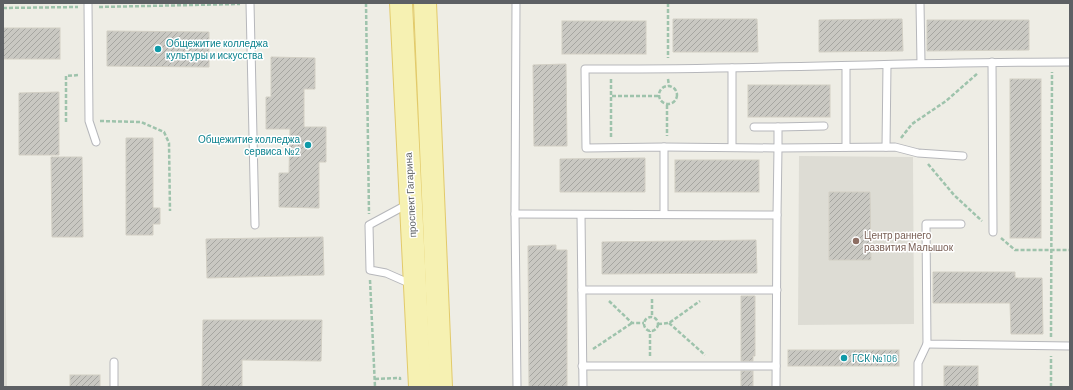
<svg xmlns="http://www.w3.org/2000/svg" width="1073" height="390" font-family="Barlow,sans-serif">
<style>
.education{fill:#dddcd4}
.building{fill:url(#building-hatch);stroke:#d2cfc4}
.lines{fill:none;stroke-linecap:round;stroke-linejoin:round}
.service-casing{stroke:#b6b7bb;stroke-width:9}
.primary-casing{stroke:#e2ca6a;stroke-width:24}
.path{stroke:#9ec3ac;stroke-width:2.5;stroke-dasharray:4 2;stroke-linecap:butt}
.service{stroke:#fff;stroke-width:7}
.primary{stroke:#f6f1b2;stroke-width:22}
.culture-dot{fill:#0f9aa8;stroke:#fff;stroke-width:1.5}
.education-dot{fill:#8d6e63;stroke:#fff;stroke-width:1.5}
.labels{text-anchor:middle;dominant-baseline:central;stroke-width:3;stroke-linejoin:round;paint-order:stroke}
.culture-label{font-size:10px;fill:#0d838f;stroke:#fff;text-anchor:start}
.street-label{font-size:10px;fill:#5d6064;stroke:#fff}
.education-label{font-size:10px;fill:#785e54;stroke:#fff;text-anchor:start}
</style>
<defs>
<pattern id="building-hatch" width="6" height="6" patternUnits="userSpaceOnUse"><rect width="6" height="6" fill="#c9c8c2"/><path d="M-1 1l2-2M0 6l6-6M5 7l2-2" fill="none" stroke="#a6a6a1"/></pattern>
</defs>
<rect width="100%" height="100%" fill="#eeede5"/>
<g class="education">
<polygon points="799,156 913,157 914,324 798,325"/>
<polygon points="3,182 4,182 7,387 3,387"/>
</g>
<g class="building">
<polygon points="673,19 757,19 758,52 673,52"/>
<polygon points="902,19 903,51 819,52 819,20"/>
<polygon points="927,20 1029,20 1029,50 927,51"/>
<rect x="562" y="21" width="84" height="33"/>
<rect x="3" y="28" width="57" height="31"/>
<polygon points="107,31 209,32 209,67 107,66"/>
<polygon points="271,57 315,58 315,89 304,89 304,127 326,127 326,162 319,162 319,208 279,207 279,173 289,173 290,129 266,129 266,97 271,97"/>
<polygon points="566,64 567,146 534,146 533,65"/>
<rect x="1010" y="79" width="31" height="159"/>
<rect x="748" y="85" width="82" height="32"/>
<polygon points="59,92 59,155 19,155 19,93"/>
<polygon points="126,138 153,138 153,208 160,208 160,224 153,224 153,235 126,235"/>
<polygon points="51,157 82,157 83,237 52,237"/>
<polygon points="645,158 645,192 560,192 560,159"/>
<rect x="675" y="160" width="84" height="32"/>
<polygon points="829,192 870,192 871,260 829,260"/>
<polygon points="323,237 324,275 207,278 206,239"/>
<polygon points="756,240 757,273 602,274 602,242"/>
<polygon points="556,245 556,250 567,250 567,387 529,387 528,246"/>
<polygon points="933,272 1015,272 1015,278 1042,278 1043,334 1011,334 1010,303 933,303"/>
<polygon points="741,296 755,296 755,356 753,356 753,361 741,361"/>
<polygon points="203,320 322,320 321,361 242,360 242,387 202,387"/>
<rect x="788" y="350" width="111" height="16"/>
<rect x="944" y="366" width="34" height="21"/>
<rect x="741" y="371" width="12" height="16"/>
<rect x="70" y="375" width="30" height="12"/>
</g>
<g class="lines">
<defs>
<g id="service">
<polyline points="88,3 89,121 96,142"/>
<polyline points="250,3 255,225"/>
<polyline points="516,3 515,214 517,387"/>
<polyline points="920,3 921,63"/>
<polyline points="992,62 993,232"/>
<polyline points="846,66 846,147"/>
<polyline points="732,68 732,147"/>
<polyline points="754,127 778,127"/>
<polyline points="664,147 778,148 778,127 824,126"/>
<polyline points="886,147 887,65"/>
<polyline points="408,204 369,225 370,270 386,273 411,284"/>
<polyline points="515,214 777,215 776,387"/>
<path d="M664,214V147L586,148L585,69C747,70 908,62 1070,62"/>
<polyline points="581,215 583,387"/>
<polyline points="777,215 778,148 895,147 918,153 963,156"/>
<polyline points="961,224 926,224 927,344 1070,346"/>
<polyline points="582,290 777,290"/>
<polyline points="114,362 114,387"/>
<polyline points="582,366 776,366"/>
<polyline points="918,387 918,363 927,344"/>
</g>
<g id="primary">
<polyline points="401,3 420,387"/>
<polyline points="425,3 441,387"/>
</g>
</defs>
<use href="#service" class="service-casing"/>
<use href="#primary" class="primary-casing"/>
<g class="path">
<polyline points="366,3 369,214"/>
<polyline points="668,3 668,58"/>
<polyline points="99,7 240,4"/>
<polyline points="3,8 78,7"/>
<polyline points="611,79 611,96"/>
<polyline points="668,79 669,86"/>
<circle cx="668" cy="95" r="9"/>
<polyline points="667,105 667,136"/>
<polyline points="100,121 141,122 164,132 169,143 170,211"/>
<polyline points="66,122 66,76 79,75"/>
<polyline points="611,137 611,96 658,96"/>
<polyline points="901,138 912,124 946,101 978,73"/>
<polyline points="928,164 954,195 982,221"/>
<polyline points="1001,238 1015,250 1070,250"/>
<polyline points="370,280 375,387"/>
<polyline points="652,299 652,317"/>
<polyline points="609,301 632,323 644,323"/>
<circle cx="651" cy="324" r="7"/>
<polyline points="669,323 705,355"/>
<polyline points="658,324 669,323 700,301"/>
<polyline points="1051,337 1052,72"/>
<polyline points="593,349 632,323"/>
<polyline points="650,356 650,331"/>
<polyline points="375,379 400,378 400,380"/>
<polyline points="1051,387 1051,356"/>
</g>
<use href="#service" class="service"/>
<use href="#primary" class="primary"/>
</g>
<g class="culture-dot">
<circle cx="158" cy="49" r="4"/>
<circle cx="308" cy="145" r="4"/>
<circle cx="844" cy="358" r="4"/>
</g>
<circle class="education-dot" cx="856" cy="241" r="4"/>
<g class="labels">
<g class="culture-label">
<text x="166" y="43">Общежитие колледжа<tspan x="166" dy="12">культуры и искусства</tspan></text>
<text x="300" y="139" text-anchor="end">Общежитие колледжа<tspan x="300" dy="12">сервиса №2</tspan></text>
<text x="852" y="358">ГСК №106</text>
</g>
<g class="street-label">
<text transform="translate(410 195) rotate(-93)">проспект Гагарина</text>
</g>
<g class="education-label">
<text x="864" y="235">Центр раннего<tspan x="864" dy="12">развития Малышок</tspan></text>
</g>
</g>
<rect width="1073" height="390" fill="none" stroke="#5d6064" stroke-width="8"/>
</svg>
